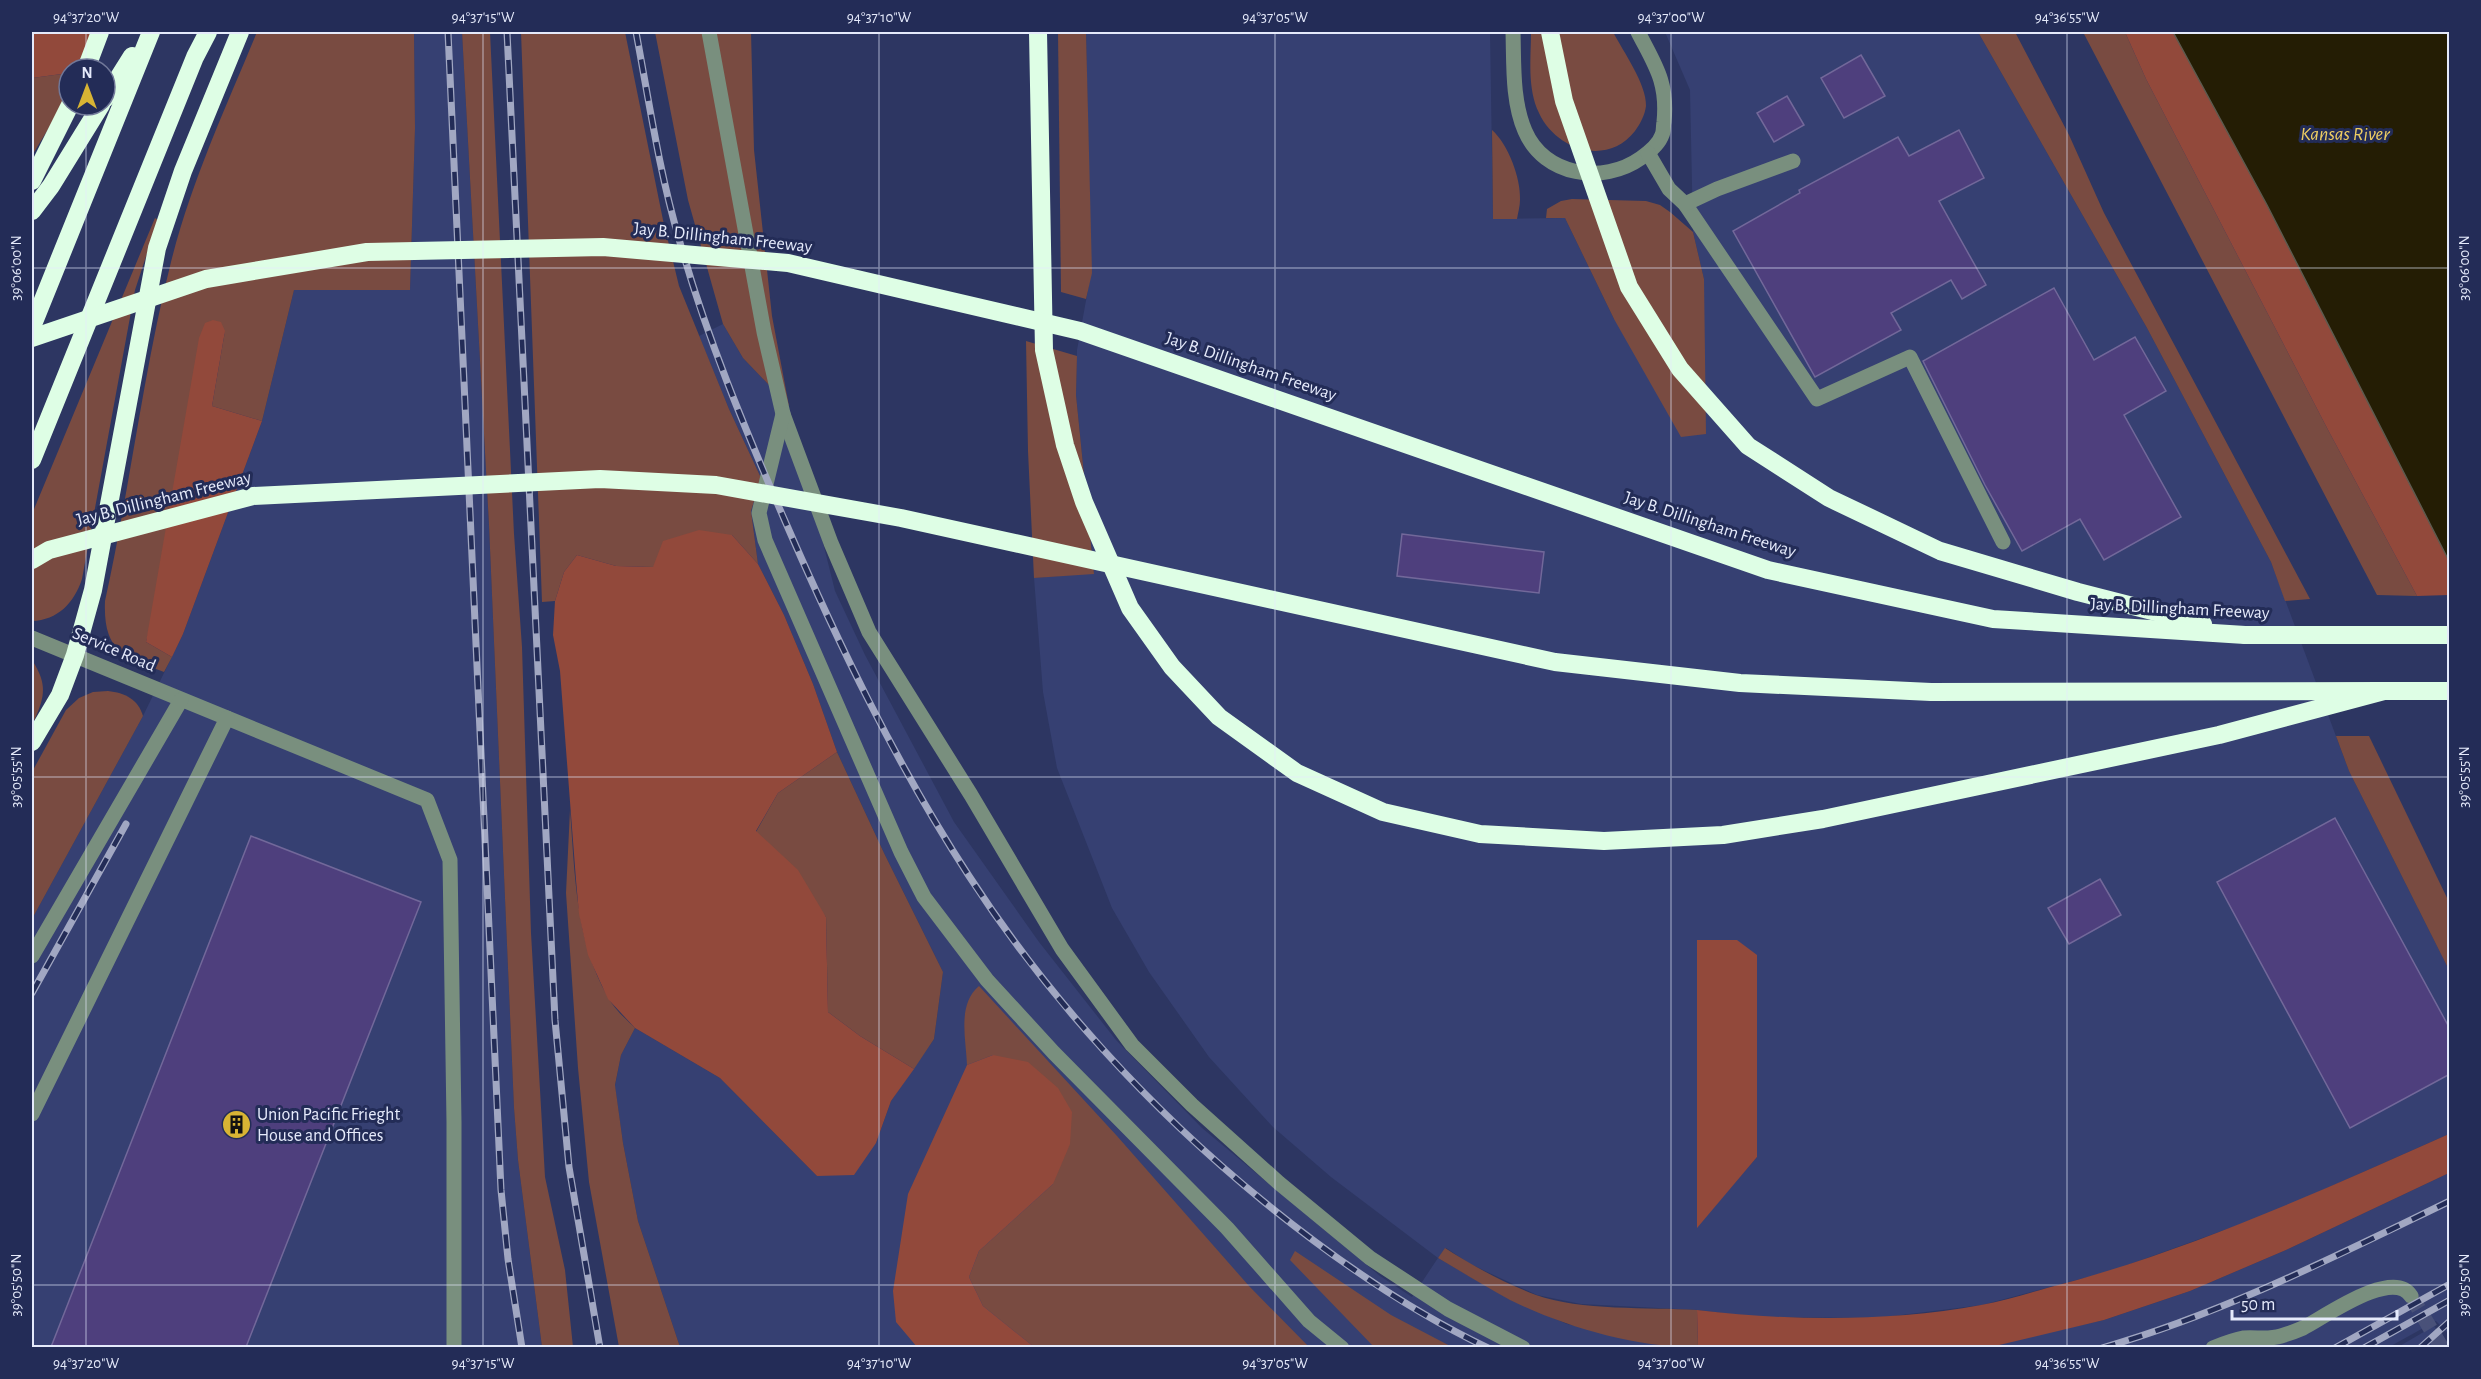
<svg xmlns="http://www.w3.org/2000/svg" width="2481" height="1379" font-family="'Alegreya Sans',sans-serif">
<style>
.built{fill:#364072;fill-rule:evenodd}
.green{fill:#794b41}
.forest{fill:#92493b}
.water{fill:#241d04;stroke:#5e5a4e;stroke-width:1.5}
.building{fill:#4e3f7d;stroke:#72689a;stroke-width:1.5}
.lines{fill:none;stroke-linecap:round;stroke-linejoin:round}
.minor-tunnel{stroke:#495179;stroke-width:15;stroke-dasharray:15 8;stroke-linecap:butt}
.minor{stroke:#798f7e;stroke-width:15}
.highway{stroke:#defee5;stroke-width:18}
.rail-casing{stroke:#a1a7c2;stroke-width:7}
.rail{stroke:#232c57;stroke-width:4.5;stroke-dasharray:14;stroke-linecap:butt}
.highway-bridge{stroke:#defee5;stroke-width:18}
.ticks{fill:none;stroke:#e5eafb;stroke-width:1.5;stroke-opacity:0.45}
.labels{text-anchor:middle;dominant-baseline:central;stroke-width:6;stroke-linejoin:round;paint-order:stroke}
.street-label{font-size:18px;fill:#e5eafb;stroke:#232c57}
.poi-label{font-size:18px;fill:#e5eafb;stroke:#232c57;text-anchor:start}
.water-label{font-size:20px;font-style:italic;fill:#eecd62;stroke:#232c57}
.neatline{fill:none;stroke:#e5eafb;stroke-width:2}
.ticks-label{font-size:15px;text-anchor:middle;fill:#e5eafb}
</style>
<rect width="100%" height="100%" fill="#2d3662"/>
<g class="built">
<polygon points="414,32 462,32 489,525 514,1108 518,1160 542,1347 32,1348 32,919 143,716 183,634 262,421 294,290 410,289 415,128"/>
<path d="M1086,32H1490L1493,219L1565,218L1614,319L1704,279L1693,232L1690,90L1665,32H1978L2147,328L2271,562L2349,771L2449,970V1134L2266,1215L2111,1271L1982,1305L1877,1318L1756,1317L1697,1310L1581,1304L1537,1295L1470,1264L1446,1248L1438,1258L1511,1300L1567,1324L1669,1347H680L638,1221L623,1143L615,1086L621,1055L635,1028L720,1078L817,1176L876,1143L891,1101L934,1039L943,972L884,853L837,752L813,684L784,615L758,564L751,511L761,478L729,409L699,336L723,324L743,358L789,406L835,591L865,655L954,822L1039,942L1116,1040L1202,1128L1380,1276L1412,1297L1438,1258L1331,1177L1273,1127L1209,1057L1149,972L1112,908L1057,768L1043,692L1034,578L1094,573L1076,395L1077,350L1091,273ZM1697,941L1757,1157L1697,1227Z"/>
<polygon points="2449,1173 2449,1334 2436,1321 2389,1347 1980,1348 2104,1320 2190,1291 2286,1250"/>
<polygon points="2434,1326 2446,1341 2441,1347 2398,1347"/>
</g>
<g class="green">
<path d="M257,32H414L415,128L410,290H294L262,421L212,406L225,331L146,642L172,657L164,672C123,657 103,651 105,601C130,488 143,373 171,262C191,182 226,107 257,32Z"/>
<polygon points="462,32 490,32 514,534 522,647 531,933 545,1177 565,1270 573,1347 542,1347 518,1160 514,1108 489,525"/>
<polygon points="521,32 625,32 663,220 679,286 729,409 761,478 751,511 758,564 732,535 653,567 616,566 577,555 564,572 555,601 542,602"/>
<polygon points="655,32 751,32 754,150 772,316 789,406 743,358 723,324 688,200"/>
<polygon points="1058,32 1086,32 1092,273 1086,299 1061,292"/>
<path d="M1531,32H1613C1623,51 1647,85 1646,106C1645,115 1640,124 1635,131C1607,167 1556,150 1539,113C1527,88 1531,58 1531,32Z"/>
<polygon points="1978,32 2015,32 2069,135 2104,213 2310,599 2285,601 2271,562 2147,328"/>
<polygon points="2083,32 2125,32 2146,79 2327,428 2417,596 2377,595"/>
<path d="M69,73C69,102 46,131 32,156V78Z"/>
<path d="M1492,130C1508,144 1521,178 1520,200C1520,206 1518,213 1517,219H1493Z"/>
<polygon points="1572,199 1646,201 1660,205 1670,212 1693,232 1704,279 1706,434 1681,437 1614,319 1565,218 1546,218 1547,209 1561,201"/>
<path d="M155,218L158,220L135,290L82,579C74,603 58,620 32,621V514Z"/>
<polygon points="1026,341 1077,356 1076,395 1094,574 1034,578 1028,451"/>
<path d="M32,660C49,686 44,699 32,725Z"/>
<path d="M108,691C125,693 138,699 143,716L32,919V772L66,710L79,698L93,692Z"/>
<polygon points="2336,736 2369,736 2449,902 2449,970 2349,771"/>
<polygon points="837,752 884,853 943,972 934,1039 914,1069 860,1036 828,1012 826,917 756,832 778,793"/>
<path d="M570,810C575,873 575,940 608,997C614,1009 626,1019 635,1028L621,1055L615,1085L623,1143L638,1221L680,1347H619L589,1182L578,1068L566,893Z"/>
<path d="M979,986L1117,1136L1249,1286L1309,1347H1034L983,1306L969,1277L979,1251L1053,1184L993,1055L967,1065C966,1038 957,1005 979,986Z"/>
<path d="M1445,1248C1473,1266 1504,1283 1536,1295C1580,1311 1649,1307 1697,1310L1698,1347C1636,1348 1565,1327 1510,1300C1486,1287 1462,1272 1438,1258Z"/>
<polygon points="1295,1251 1391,1315 1452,1347 1374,1347 1290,1260"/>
</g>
<g class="forest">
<polygon points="32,32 92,32 76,69 69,69 69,73 32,78"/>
<polygon points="2125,32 2173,32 2267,205 2449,561 2449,595 2417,596 2327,428 2146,79"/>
<polygon points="213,320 221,322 225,331 212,406 262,421 183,634 172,657 146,642 199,338 205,323"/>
<polygon points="699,530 732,535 758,564 784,615 813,684 837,752 778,793 756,831 798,870 826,917 828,1012 860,1036 914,1069 891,1101 876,1143 854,1175 817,1176 720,1078 635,1028 608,999 588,955 579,914 576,880 560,671 553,635 555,601 564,572 577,555 616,566 653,567 663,541"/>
<polygon points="1697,940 1737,940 1757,955 1757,1157 1697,1228"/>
<polygon points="993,1055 1028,1062 1058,1088 1072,1112 1070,1144 1053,1184 979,1251 969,1277 983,1306 1034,1347 917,1347 896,1322 893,1291 908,1194 967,1065"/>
<path d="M2449,1134V1173L2286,1250L2190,1291L2104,1320L1995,1346L1698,1347L1697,1310C1791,1321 1888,1322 1981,1305C2004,1301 2026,1294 2047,1288C2187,1252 2318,1192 2449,1134Z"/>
</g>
<polygon class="water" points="2173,32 2449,32 2449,561 2267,205"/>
<g class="building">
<polygon points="1861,55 1885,96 1844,118 1821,78"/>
<polygon points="1787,96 1804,125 1774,142 1757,113"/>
<polygon points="1959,130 1984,178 1939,201 1986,285 1962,299 1951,280 1891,313 1901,330 1815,377 1733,231 1800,193 1799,190 1898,137 1909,156"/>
<polygon points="2054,288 2094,360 2135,337 2166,391 2124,415 2181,517 2104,560 2080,519 2022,551 1985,485 1923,361"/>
<polygon points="1402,534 1544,552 1539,593 1397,576"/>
<polygon points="2335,818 2450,1029 2450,1074 2350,1128 2217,882"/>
<polygon points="251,836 421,902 246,1347 51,1347"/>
<polygon points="2100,879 2121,915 2069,944 2048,908"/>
</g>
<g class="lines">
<polyline class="minor-tunnel" points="2411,1296 2442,1348"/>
<g class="minor">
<polyline points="709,32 764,332 783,414 831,543 869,632 971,795 1062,949 1132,1045 1192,1105 1279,1183 1370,1258 1448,1309 1523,1348"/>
<path d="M1513,32C1514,64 1512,101 1525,131C1544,176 1603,185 1641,158C1648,153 1659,144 1662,135C1664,131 1663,126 1664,122C1668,82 1655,65 1638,32"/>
<polyline points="1648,153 1669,189 1685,204 1817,399 1910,357 2003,542"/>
<polyline points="1685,204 1717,189 1793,161"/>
<polyline points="783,414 759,513 765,540 901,852 924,897 987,980 1054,1053 1227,1228 1309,1321 1342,1348"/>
<polyline points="32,638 427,800 450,860 454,1122 454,1348"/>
<polyline points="32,956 181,700"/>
<polyline points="32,1114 227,718"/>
<path d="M2213,1348C2223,1344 2233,1340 2244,1338C2257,1337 2268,1340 2281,1336C2288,1334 2296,1331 2303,1328C2323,1318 2393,1267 2411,1296"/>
</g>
<g class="highway">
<polyline points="1038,32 1044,350 1065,445 1084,502 1130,608 1172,667 1219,717 1297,773 1383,812 1480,834 1604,841 1723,835 1823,819 2219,735 2384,691 2450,691"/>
<polyline points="86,69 100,32"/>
<polyline points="105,99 132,56"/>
<polyline points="32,181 70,105"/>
<polyline points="32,211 51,186 101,105"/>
<polyline points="32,327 151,32"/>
<polyline points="32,460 195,57 208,32"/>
<polyline points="2245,635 2450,635"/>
<polyline points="32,742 60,695 75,655 93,590 157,248 183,171 240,32"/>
</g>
<defs>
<g id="rail">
<polyline points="448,32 501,1190 508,1259 522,1348"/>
<polyline points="507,32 555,1020 569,1167 600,1348"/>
<path d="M636,32C649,101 659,171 679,239C706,336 745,429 785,521C838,643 896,764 969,876C1048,998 1150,1109 1263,1201C1333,1258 1406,1309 1488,1348"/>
<polyline points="32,993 126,824"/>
<path d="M2102,1348C2224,1313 2336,1256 2450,1201"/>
<polyline points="2335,1348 2450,1284"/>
<polyline points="2364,1348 2450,1300"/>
<polyline points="2420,1348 2450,1321"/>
</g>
</defs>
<use href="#rail" class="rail-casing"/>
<use href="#rail" class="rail"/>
<g class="highway-bridge">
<polyline points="1550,32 1564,101 1629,287 1680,369 1748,446 1829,498 1940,551 2078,592 2203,624"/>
<polyline points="32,338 206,279 367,252 603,247 788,263 1080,331 1768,570 1993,619 2245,635"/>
<polyline points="32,560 49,550 253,496 600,479 716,485 901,518 1555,662 1740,683 1931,692 2384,691"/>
</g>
</g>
<path class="ticks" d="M86,32V69M483,32V1348M879,32V1348M1275,32V1348M1671,32V1348M2067,32V1348M86,105V1348M32,268H2450M32,777H2450M32,1285H2450"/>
<defs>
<symbol id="building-disc" viewBox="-11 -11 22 22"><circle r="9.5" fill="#d8b434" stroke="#232c57"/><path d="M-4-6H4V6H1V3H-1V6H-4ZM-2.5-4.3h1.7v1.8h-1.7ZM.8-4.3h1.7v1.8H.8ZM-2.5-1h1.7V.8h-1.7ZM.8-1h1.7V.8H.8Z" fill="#111"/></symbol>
</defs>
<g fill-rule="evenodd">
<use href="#building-disc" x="220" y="1108" width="33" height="33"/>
</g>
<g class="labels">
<g class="street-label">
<text transform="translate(723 238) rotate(6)">Jay B. Dillingham Freeway</text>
<text transform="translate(1251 367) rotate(19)">Jay B. Dillingham Freeway</text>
<text transform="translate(164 499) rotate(-14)">Jay B. Dillingham Freeway</text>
<text transform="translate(1710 525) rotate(18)">Jay B. Dillingham Freeway</text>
<text transform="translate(2180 609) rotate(3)">Jay B. Dillingham Freeway</text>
<text transform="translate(114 650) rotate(23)">Service Road</text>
</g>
<g class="poi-label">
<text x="257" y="1115">Union Pacific Frieght<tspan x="257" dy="21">House and Offices</tspan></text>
</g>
<g class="water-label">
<text x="2345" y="134">Kansas River</text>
</g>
</g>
<rect width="2481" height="1379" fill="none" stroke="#232c57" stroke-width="66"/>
<g transform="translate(87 87)"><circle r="28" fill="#232c57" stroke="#717899" stroke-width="1.5"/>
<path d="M0-4.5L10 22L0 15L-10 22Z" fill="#d8b434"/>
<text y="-9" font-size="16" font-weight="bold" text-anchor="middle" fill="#e5eafb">N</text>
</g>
<path d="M2232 1310v9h165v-9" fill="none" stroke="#e5eafb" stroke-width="3"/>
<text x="2241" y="1310" font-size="18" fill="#e5eafb" stroke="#232c57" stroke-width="4.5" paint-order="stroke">50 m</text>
<rect x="33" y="33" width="2415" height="1313" class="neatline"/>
<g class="ticks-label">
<text x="86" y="22">94°37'20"W</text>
<text x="483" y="22">94°37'15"W</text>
<text x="879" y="22">94°37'10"W</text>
<text x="1275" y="22">94°37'05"W</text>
<text x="1671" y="22">94°37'00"W</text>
<text x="2067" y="22">94°36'55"W</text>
<text transform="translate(16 268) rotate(-90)" y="5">39°06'00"N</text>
<text transform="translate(2464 268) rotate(-90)" y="5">39°06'00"N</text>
<text transform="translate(16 777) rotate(-90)" y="5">39°05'55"N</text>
<text transform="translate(2464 777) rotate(-90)" y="5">39°05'55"N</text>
<text transform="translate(16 1285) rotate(-90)" y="5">39°05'50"N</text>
<text transform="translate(2464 1285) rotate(-90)" y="5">39°05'50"N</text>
<text x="86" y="1368">94°37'20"W</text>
<text x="483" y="1368">94°37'15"W</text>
<text x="879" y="1368">94°37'10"W</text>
<text x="1275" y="1368">94°37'05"W</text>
<text x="1671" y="1368">94°37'00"W</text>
<text x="2067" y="1368">94°36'55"W</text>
</g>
</svg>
